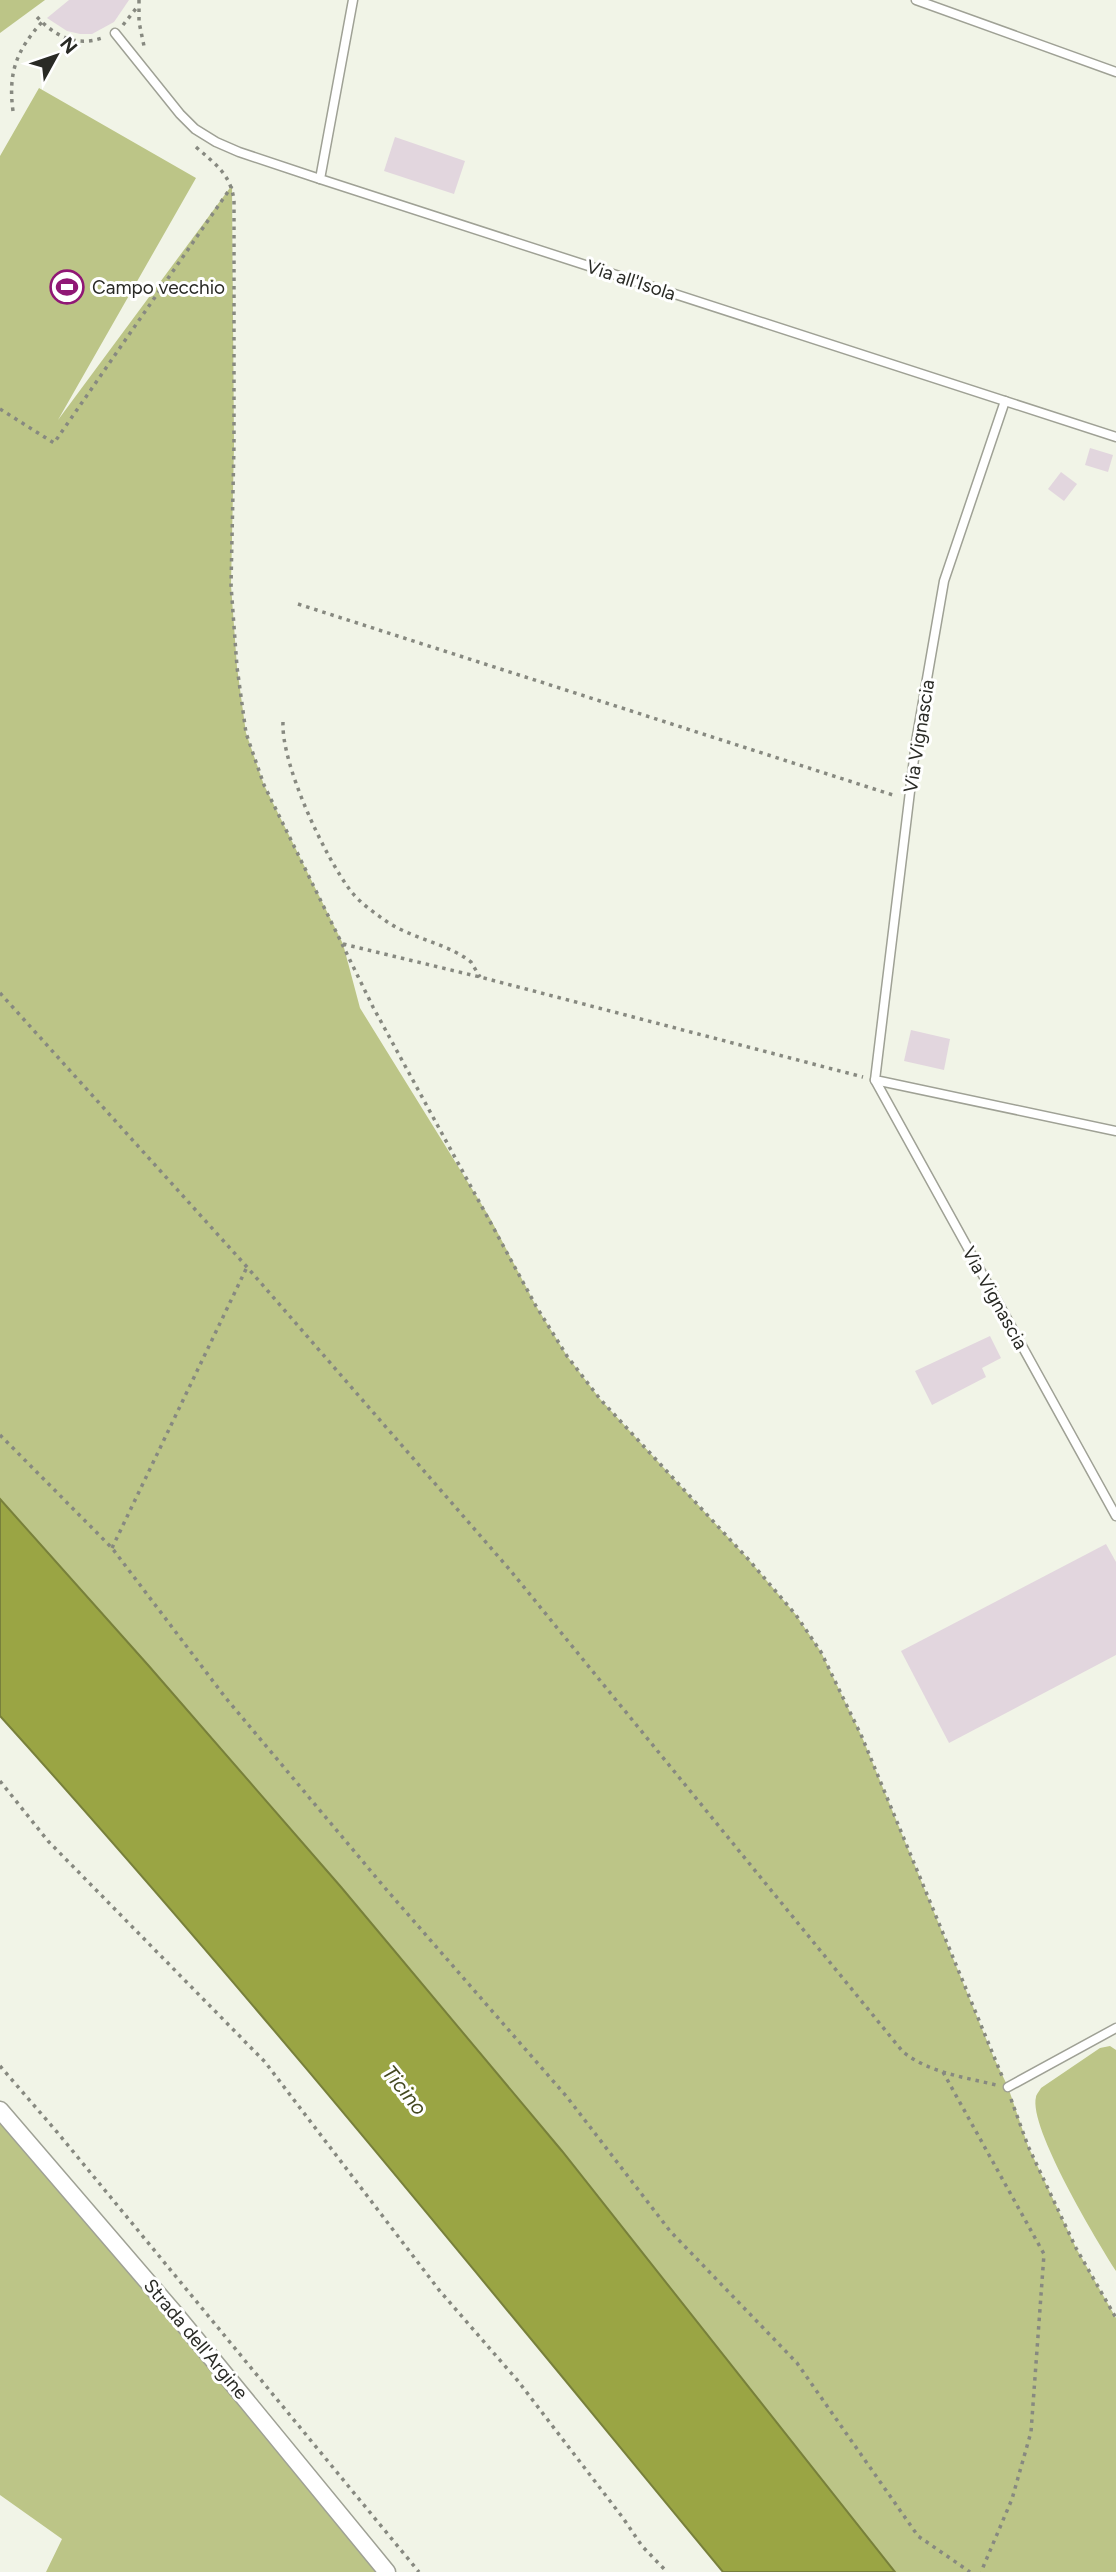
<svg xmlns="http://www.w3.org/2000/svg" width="1116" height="2572" font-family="Figtree,sans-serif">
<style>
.green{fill:#bcc587}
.water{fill:#9aa544;stroke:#78803b;stroke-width:2}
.building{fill:#e2d6de}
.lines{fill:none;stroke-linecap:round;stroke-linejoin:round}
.lane-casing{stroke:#9fa195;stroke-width:11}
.street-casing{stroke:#9fa195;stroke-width:19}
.path{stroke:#878980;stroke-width:3.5;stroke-dasharray:3.5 5;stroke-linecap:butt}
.lane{stroke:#fff;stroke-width:8}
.street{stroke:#fff;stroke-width:16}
.labels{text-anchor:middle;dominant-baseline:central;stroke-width:6;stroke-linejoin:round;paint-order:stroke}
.street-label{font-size:19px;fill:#292a25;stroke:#fff}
.poi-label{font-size:19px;fill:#292a25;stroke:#fff;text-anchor:start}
.water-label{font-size:21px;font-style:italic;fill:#444921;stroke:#fff}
</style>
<rect width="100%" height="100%" fill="#f1f4e7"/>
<g class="green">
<polygon points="0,0 45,0 0,33"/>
<polygon points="39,88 196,178 58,420 232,185 234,445 231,585 237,667 246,733 264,785 343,944 360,1008 490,1218 536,1306 567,1356 600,1399 749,1560 796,1615 821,1652 862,1737 994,2058 1008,2087 1028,2146 1076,2248 1116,2318 1116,2572 895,2572 562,2151 341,1887 148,1665 0,1499 0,156"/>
<path d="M1110,2046L1116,2050V2271C1098,2243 1028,2127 1036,2097C1036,2095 1040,2090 1041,2088L1100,2048Z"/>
<polygon points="0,2117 168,2312 376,2572 46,2572 62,2539 0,2495"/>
</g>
<path class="water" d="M0,1499L148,1665L341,1887L562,2151L895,2572H723C485,2284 250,1993 0,1716Z"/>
<g class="building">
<polygon points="69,0 129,0 114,22 92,34 80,34 67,31 47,18"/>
<polygon points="395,137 465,161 454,194 384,171"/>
<polygon points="1090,448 1113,455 1108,472 1085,465"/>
<polygon points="1061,472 1077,484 1064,501 1048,489"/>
<polygon points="911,1030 950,1039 944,1070 904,1061"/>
<polygon points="990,1336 1001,1358 982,1368 986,1377 932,1405 915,1371"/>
<polygon points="1106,1544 1116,1562 1116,1655 949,1743 901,1651"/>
</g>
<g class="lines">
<defs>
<g id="lane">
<polyline points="353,0 320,179 1116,437"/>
<polyline points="916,0 1116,72"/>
<polyline points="115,33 180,114 195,129 216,142 239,152 320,179"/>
<polyline points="1005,401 944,581 916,742 875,1080 1116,1131"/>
<polyline points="875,1080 1116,1516"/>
<polyline points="1008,2087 1116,2028"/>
</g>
<polyline id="street" points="0,2110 177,2316 387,2572"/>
</defs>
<use href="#lane" class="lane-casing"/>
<use href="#street" class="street-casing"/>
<g class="path">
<polyline points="139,0 139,22 144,46"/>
<path d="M37,17C55,36 75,47 102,38"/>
<polyline points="123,25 138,6"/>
<path d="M13,111C8,73 16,51 42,22"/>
<path d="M196,147C215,164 231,174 234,201V445L231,585L237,667L246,733L264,785L373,1007L536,1306L567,1356L600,1399L749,1560L796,1615L821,1652L862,1737L1002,2076"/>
<polyline points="0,409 54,443 232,186"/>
<polyline points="298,604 896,796"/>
<path d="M283,722C281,764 324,855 350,890C359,902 373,912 386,921C409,937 440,942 464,957L471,962L480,977"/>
<polyline points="343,944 480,977 863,1077"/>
<path d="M0,993L247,1267L510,1570L903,2052C930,2073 964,2077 996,2085"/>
<polyline points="0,1435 112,1548 225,1697 385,1888 567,2097 670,2231 797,2363 918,2536 970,2572"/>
<polyline points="112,1548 247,1267"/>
<polyline points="0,1781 48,1841 265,2062 439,2290 518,2381 623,2518 642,2546 667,2572"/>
<polyline points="0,2066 57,2132 419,2572"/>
<polyline points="943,2072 1044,2254 1031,2432 1012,2499 981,2572"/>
<polyline points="1011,2099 1028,2146 1076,2248 1116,2318"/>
</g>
<use href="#lane" class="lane"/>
<use href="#street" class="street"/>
</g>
<defs>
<symbol id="stadium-ring" viewBox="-11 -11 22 22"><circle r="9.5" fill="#fff" stroke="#901775" stroke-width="1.5"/><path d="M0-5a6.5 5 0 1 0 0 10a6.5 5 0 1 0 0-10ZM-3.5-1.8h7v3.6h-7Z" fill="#901775"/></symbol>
</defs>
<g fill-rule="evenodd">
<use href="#stadium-ring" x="48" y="268" width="38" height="38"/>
</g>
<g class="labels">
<g class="street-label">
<text transform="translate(631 280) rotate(18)">Via all'Isola</text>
<text transform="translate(919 736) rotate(-81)">Via Vignascia</text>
<text transform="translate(995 1298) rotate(61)">Via Vignascia</text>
<text transform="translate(196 2339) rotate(50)">Strada dell'Argine</text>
</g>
<g class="poi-label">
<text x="92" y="287">Campo vecchio</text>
</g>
<g class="water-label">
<text transform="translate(405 2090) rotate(51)">Ticino</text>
</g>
</g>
<g transform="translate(56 56) rotate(50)" stroke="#ffffff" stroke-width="5" paint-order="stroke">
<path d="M0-5L12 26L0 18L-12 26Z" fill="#292a25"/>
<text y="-10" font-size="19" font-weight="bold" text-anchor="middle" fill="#292a25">N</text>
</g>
</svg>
